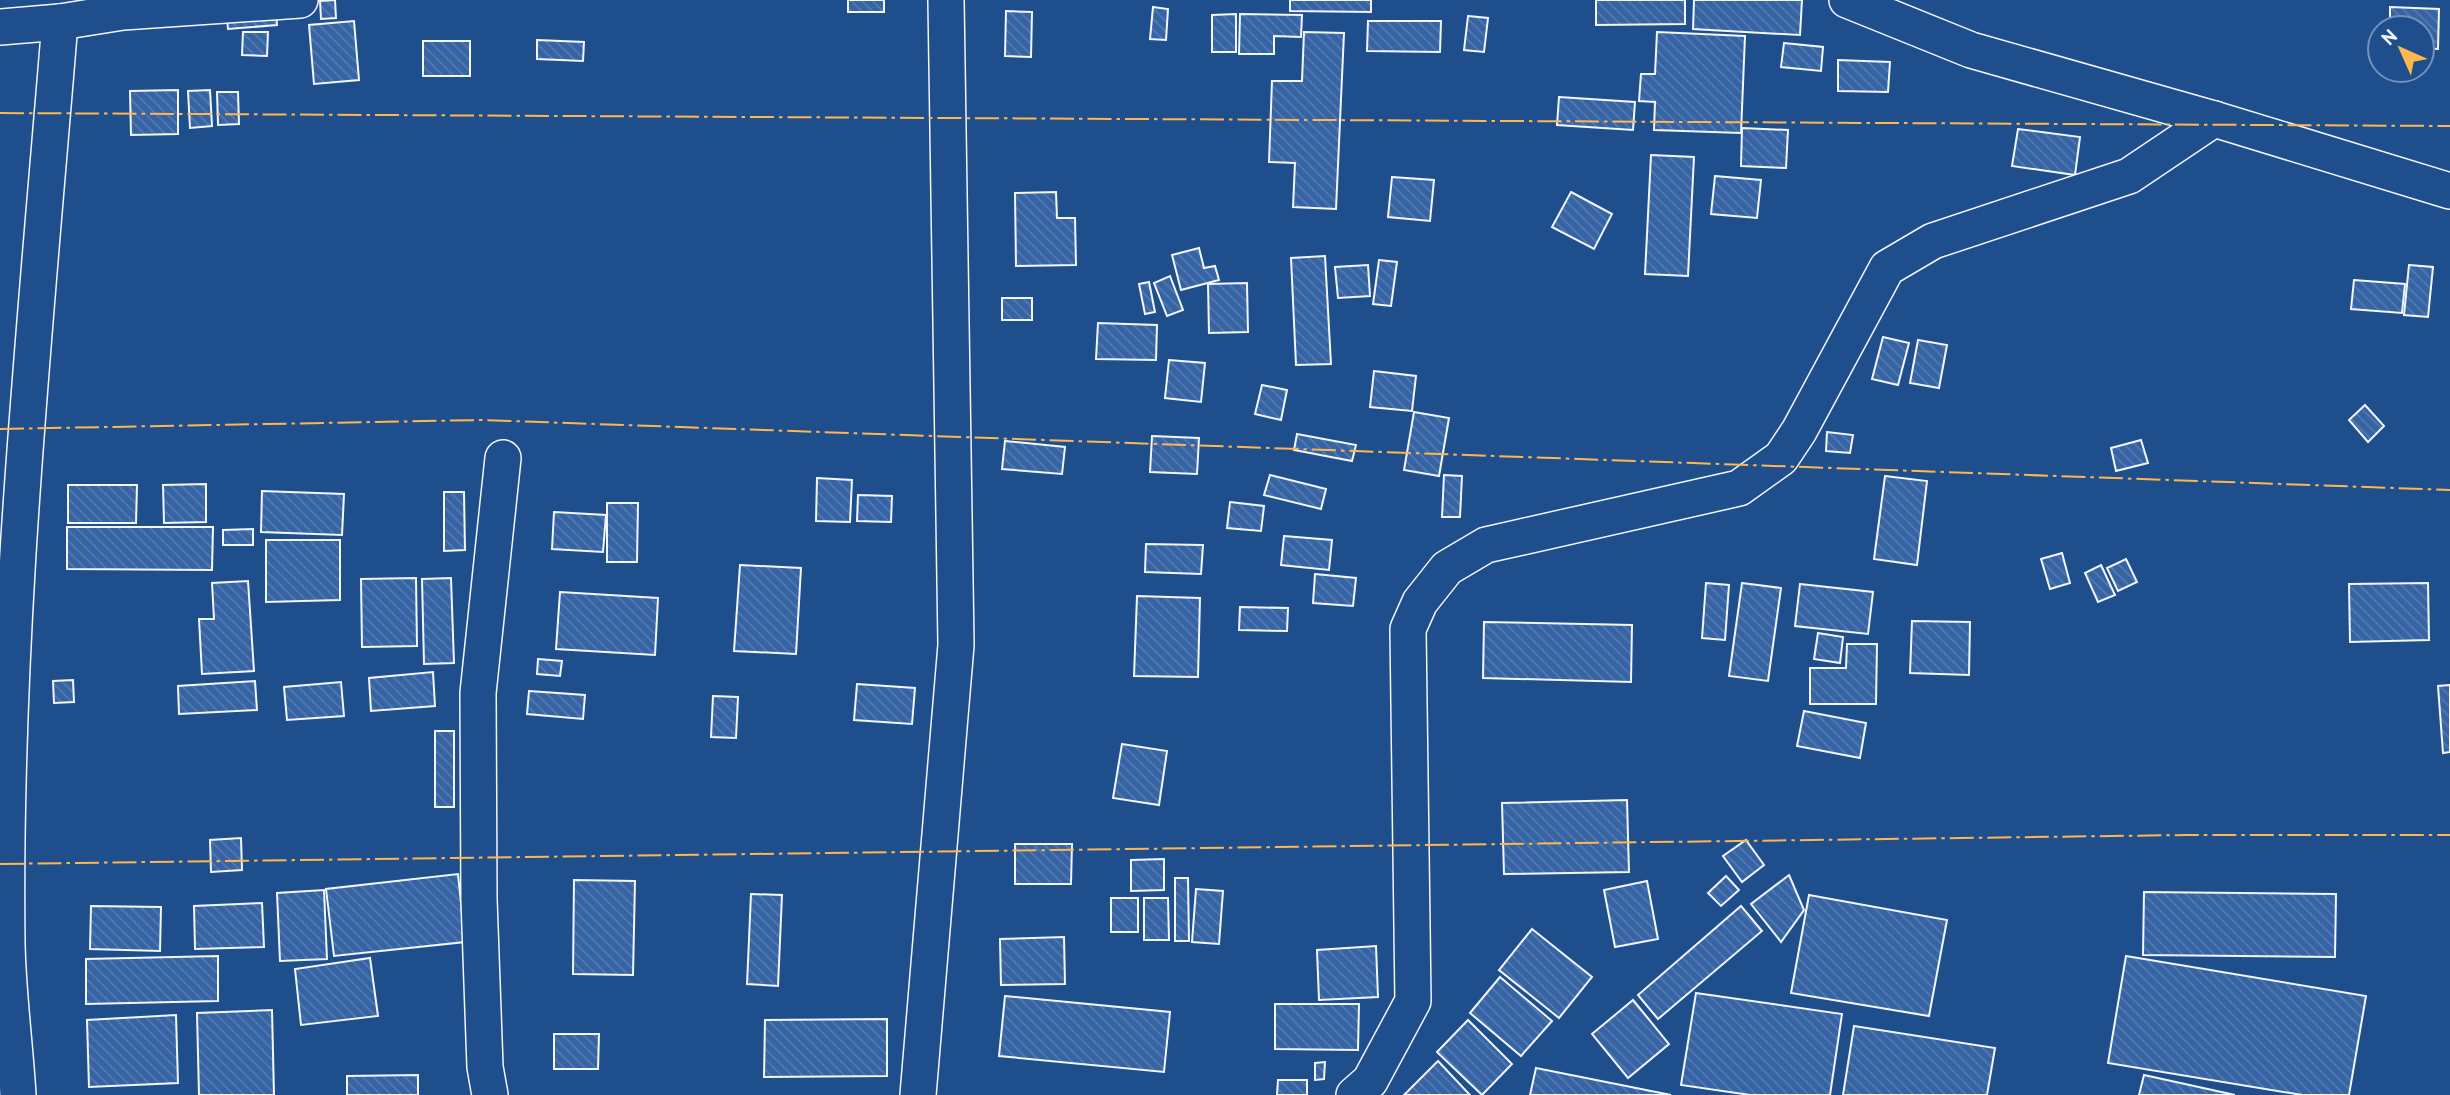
<svg xmlns="http://www.w3.org/2000/svg" width="2450" height="1095" font-family="'PT Sans',sans-serif">
<style>
.building{fill:url(#building-back-hatch);stroke:#f2f6ff;stroke-width:2}
.lines{fill:none;stroke-linecap:round;stroke-linejoin:round}
.street-casing{stroke:#f2f6ff;stroke-width:38}
.street{stroke:#1f4e8c;stroke-width:35}
.power{stroke:#ffb74d;stroke-width:2;stroke-dasharray:24 5 3.5 5;stroke-linecap:butt}
</style>
<defs>
<pattern id="building-back-hatch" width="6" height="6" patternUnits="userSpaceOnUse" patternTransform="scale(1.75)"><rect width="6" height="6" fill="#3563a3"/><path d="M-1 5l2 2M0 0l6 6M5-1l2 2" fill="none" stroke="#537ab1"/></pattern>
</defs>
<rect width="100%" height="100%" fill="#1f4e8c"/>
<g class="building">
<polygon points="335,0 336,18 321,19 320,1"/>
<rect x="848" y="0" width="36" height="12"/>
<polygon points="1290,0 1371,0 1371,12 1290,11"/>
<polygon points="1596,0 1685,0 1685,24 1596,25"/>
<polygon points="1694,0 1802,0 1800,35 1693,29"/>
<polygon points="275,3 277,25 228,29 226,8"/>
<polygon points="1153,7 1168,9 1166,40 1150,39"/>
<polygon points="2390,7 2439,9 2438,49 2422,48 2422,28 2390,28"/>
<polygon points="1006,11 1032,12 1031,57 1005,56"/>
<polygon points="1236,14 1236,52 1212,52 1212,15"/>
<polygon points="1240,14 1302,15 1301,37 1274,36 1274,54 1239,54"/>
<polygon points="1468,16 1488,18 1484,52 1464,50"/>
<polygon points="354,21 359,80 314,84 309,25"/>
<polygon points="1368,21 1441,21 1440,52 1367,51"/>
<polygon points="243,32 268,32 267,56 242,55"/>
<polygon points="1304,32 1344,33 1336,209 1293,207 1295,163 1269,162 1272,81 1302,81"/>
<polygon points="1657,32 1745,36 1741,133 1654,130 1655,102 1639,101 1641,74 1655,74"/>
<polygon points="537,40 584,42 583,61 537,59"/>
<rect x="423" y="41" width="47" height="35"/>
<polygon points="1784,43 1823,47 1821,71 1781,67"/>
<polygon points="1838,60 1890,62 1888,92 1838,91"/>
<polygon points="178,90 178,134 131,135 130,91"/>
<polygon points="210,90 212,126 190,128 188,91"/>
<polygon points="217,92 238,92 239,124 218,125"/>
<polygon points="1559,97 1635,102 1633,130 1557,125"/>
<polygon points="1742,128 1788,130 1786,168 1741,166"/>
<polygon points="2018,129 2080,137 2075,175 2012,166"/>
<polygon points="1651,155 1694,157 1688,276 1645,274"/>
<polygon points="1715,176 1761,180 1757,218 1711,214"/>
<polygon points="1392,177 1434,180 1430,221 1388,217"/>
<polygon points="1056,192 1057,218 1075,218 1076,265 1016,266 1015,193"/>
<polygon points="1571,192 1612,214 1594,249 1552,227"/>
<polygon points="1199,248 1204,268 1215,266 1219,280 1181,290 1172,255"/>
<polygon points="1325,256 1331,364 1296,365 1291,258"/>
<polygon points="1379,260 1397,262 1391,306 1373,304"/>
<polygon points="1368,265 1370,296 1338,298 1335,267"/>
<polygon points="2409,265 2433,267 2428,317 2404,315"/>
<polygon points="1170,276 1183,310 1167,316 1154,283"/>
<polygon points="2354,280 2405,284 2402,313 2351,309"/>
<polygon points="1149,282 1155,312 1145,314 1139,284"/>
<polygon points="1247,283 1248,332 1209,333 1208,284"/>
<rect x="1002" y="298" width="30" height="22"/>
<polygon points="1098,323 1157,325 1156,360 1096,359"/>
<polygon points="1883,337 1909,343 1898,385 1872,379"/>
<polygon points="1918,340 1947,345 1939,388 1910,383"/>
<polygon points="1169,360 1205,363 1201,402 1165,398"/>
<polygon points="1374,371 1416,376 1412,411 1370,407"/>
<polygon points="1262,385 1287,390 1281,420 1255,414"/>
<polygon points="2365,405 2384,426 2368,442 2349,420"/>
<polygon points="1414,412 1449,418 1439,476 1404,470"/>
<polygon points="1827,432 1853,435 1850,453 1826,451"/>
<polygon points="1297,434 1356,445 1352,461 1294,450"/>
<polygon points="1152,436 1199,438 1197,474 1150,472"/>
<polygon points="2141,440 2148,463 2116,471 2111,448"/>
<polygon points="1005,441 1065,447 1062,474 1002,469"/>
<polygon points="1270,475 1326,489 1321,509 1264,495"/>
<polygon points="1444,475 1462,476 1460,517 1442,517"/>
<polygon points="1885,476 1927,481 1917,565 1874,559"/>
<polygon points="817,478 852,480 850,522 816,521"/>
<polygon points="206,484 206,522 164,523 163,485"/>
<polygon points="68,485 137,485 136,523 68,523"/>
<polygon points="262,491 344,494 342,535 261,532"/>
<polygon points="444,492 464,492 465,550 444,551"/>
<polygon points="858,495 892,496 891,522 857,521"/>
<polygon points="1230,502 1264,506 1261,531 1227,528"/>
<polygon points="607,503 638,503 637,562 607,562"/>
<polygon points="554,512 606,515 603,552 552,549"/>
<polygon points="67,527 213,527 212,570 67,569"/>
<polygon points="253,529 253,545 223,545 223,530"/>
<polygon points="1284,536 1332,540 1329,570 1281,565"/>
<polygon points="266,540 340,540 340,600 266,602"/>
<polygon points="1146,544 1203,545 1201,574 1145,572"/>
<polygon points="2062,553 2070,583 2050,589 2041,559"/>
<polygon points="2126,559 2137,582 2118,591 2107,568"/>
<polygon points="740,565 801,568 796,654 734,651"/>
<polygon points="2101,565 2115,595 2098,602 2085,573"/>
<polygon points="1315,574 1356,578 1353,606 1313,603"/>
<polygon points="416,578 417,646 362,647 361,579"/>
<polygon points="451,578 454,663 424,664 422,579"/>
<polygon points="248,581 254,671 202,674 199,619 214,619 212,583"/>
<polygon points="1706,583 1729,585 1725,640 1702,638"/>
<polygon points="1742,583 1781,588 1768,681 1729,676"/>
<polygon points="2428,583 2429,640 2350,642 2349,584"/>
<polygon points="1800,584 1873,592 1868,634 1795,626"/>
<polygon points="560,592 658,598 655,655 556,649"/>
<polygon points="1137,596 1200,598 1198,677 1134,676"/>
<polygon points="1240,607 1288,608 1287,631 1239,630"/>
<polygon points="1912,621 1970,622 1969,675 1910,673"/>
<polygon points="1484,622 1632,625 1631,682 1483,678"/>
<polygon points="1818,633 1843,637 1840,663 1814,659"/>
<polygon points="1847,644 1877,644 1876,704 1810,704 1810,668 1846,668"/>
<polygon points="538,659 562,661 560,676 537,674"/>
<polygon points="433,672 435,706 371,711 369,678"/>
<polygon points="73,680 74,702 54,703 53,681"/>
<polygon points="255,681 257,710 179,714 178,686"/>
<polygon points="341,682 344,716 287,720 284,687"/>
<polygon points="857,684 915,688 912,724 854,720"/>
<polygon points="2450,685 2450,752 2443,753 2438,686"/>
<polygon points="529,691 585,695 583,719 527,714"/>
<polygon points="713,696 738,697 736,738 711,737"/>
<polygon points="1804,711 1866,723 1860,758 1797,746"/>
<rect x="435" y="731" width="19" height="76"/>
<polygon points="1122,744 1167,751 1159,805 1113,798"/>
<polygon points="1627,800 1629,872 1504,874 1502,803"/>
<polygon points="241,838 242,870 211,872 210,840"/>
<polygon points="1746,840 1764,865 1742,882 1723,856"/>
<polygon points="1015,844 1072,844 1071,884 1015,884"/>
<polygon points="1164,859 1164,890 1131,891 1131,860"/>
<polygon points="458,874 465,942 334,956 326,889"/>
<polygon points="1789,875 1804,910 1781,942 1751,904"/>
<polygon points="1726,876 1739,890 1721,906 1708,893"/>
<polygon points="1175,878 1188,878 1189,941 1175,941"/>
<polygon points="574,880 635,881 633,975 573,974"/>
<polygon points="1647,881 1658,939 1615,947 1604,890"/>
<polygon points="1196,889 1223,891 1219,944 1192,942"/>
<polygon points="324,890 327,959 280,961 277,893"/>
<polygon points="2144,892 2336,894 2335,957 2143,955"/>
<polygon points="751,894 782,895 778,986 747,984"/>
<polygon points="1809,895 1947,920 1929,1016 1791,993"/>
<rect x="1111" y="898" width="27" height="34"/>
<polygon points="1144,898 1168,898 1169,940 1144,940"/>
<polygon points="262,903 264,947 195,949 194,906"/>
<polygon points="91,906 161,907 160,951 90,949"/>
<polygon points="1741,906 1762,931 1658,1019 1638,995"/>
<polygon points="1532,929 1592,977 1559,1018 1499,970"/>
<polygon points="1064,937 1065,984 1001,985 1000,939"/>
<polygon points="1376,946 1378,997 1319,1000 1317,950"/>
<polygon points="218,956 218,1001 86,1004 86,959"/>
<polygon points="2126,956 2366,996 2349,1095 2302,1095 2108,1063"/>
<polygon points="370,958 378,1016 301,1025 295,969"/>
<polygon points="1500,977 1552,1021 1521,1056 1470,1013"/>
<polygon points="1696,993 1842,1014 1830,1095 1750,1095 1681,1085"/>
<polygon points="1005,996 1170,1012 1164,1072 999,1056"/>
<polygon points="1633,1000 1669,1044 1628,1078 1592,1034"/>
<polygon points="1275,1004 1359,1004 1358,1050 1275,1049"/>
<polygon points="272,1010 274,1095 199,1095 197,1013"/>
<polygon points="176,1015 178,1083 89,1087 87,1020"/>
<polygon points="887,1019 887,1076 764,1077 765,1020"/>
<polygon points="1468,1020 1512,1064 1482,1095 1437,1052"/>
<polygon points="1854,1026 1995,1048 1987,1095 1843,1095"/>
<polygon points="554,1034 599,1034 598,1069 554,1069"/>
<polygon points="1438,1061 1470,1095 1404,1095"/>
<polygon points="1325,1062 1324,1079 1315,1080 1315,1063"/>
<polygon points="1536,1068 1671,1095 1530,1095"/>
<polygon points="418,1075 418,1095 347,1095 347,1076"/>
<polygon points="2144,1075 2235,1095 2139,1095"/>
<polygon points="1278,1080 1307,1080 1307,1095 1277,1095"/>
</g>
<g class="lines">
<defs>
<g id="street">
<polyline points="1847,0 1971,50 2214,119 2450,191"/>
<polyline points="0,27 60,22 123,12 300,0"/>
<path d="M18,1095C15,1045 8,994 7,944C3,636 35,329 60,22"/>
<polyline points="490,1095 485,1067 479,899 478,693 503,458"/>
<polyline points="918,1095 956,645 946,0"/>
<polyline points="1354,1095 1370,1081 1413,1001 1408,629 1420,602 1447,568 1486,545 1739,488 1781,458 1799,431 1887,268 1933,241 2129,176 2214,119"/>
</g>
</defs>
<use href="#street" class="street-casing"/>
<use href="#street" class="street"/>
<g class="power">
<polyline points="0,113 2450,126"/>
<polyline points="0,429 483,420 2450,490"/>
<polyline points="0,864 2187,835 2450,835"/>
</g>
</g>
<g transform="translate(2401 49) rotate(315)"><circle r="33" fill="#1f4e8c" stroke="#7391ba" stroke-width="2"/>
<path d="M0-5L12 26L0 18L-12 26Z" fill="#ffb74d"/>
<text y="-10" font-size="19" font-weight="bold" text-anchor="middle" fill="#f2f6ff">N</text>
</g>
</svg>
